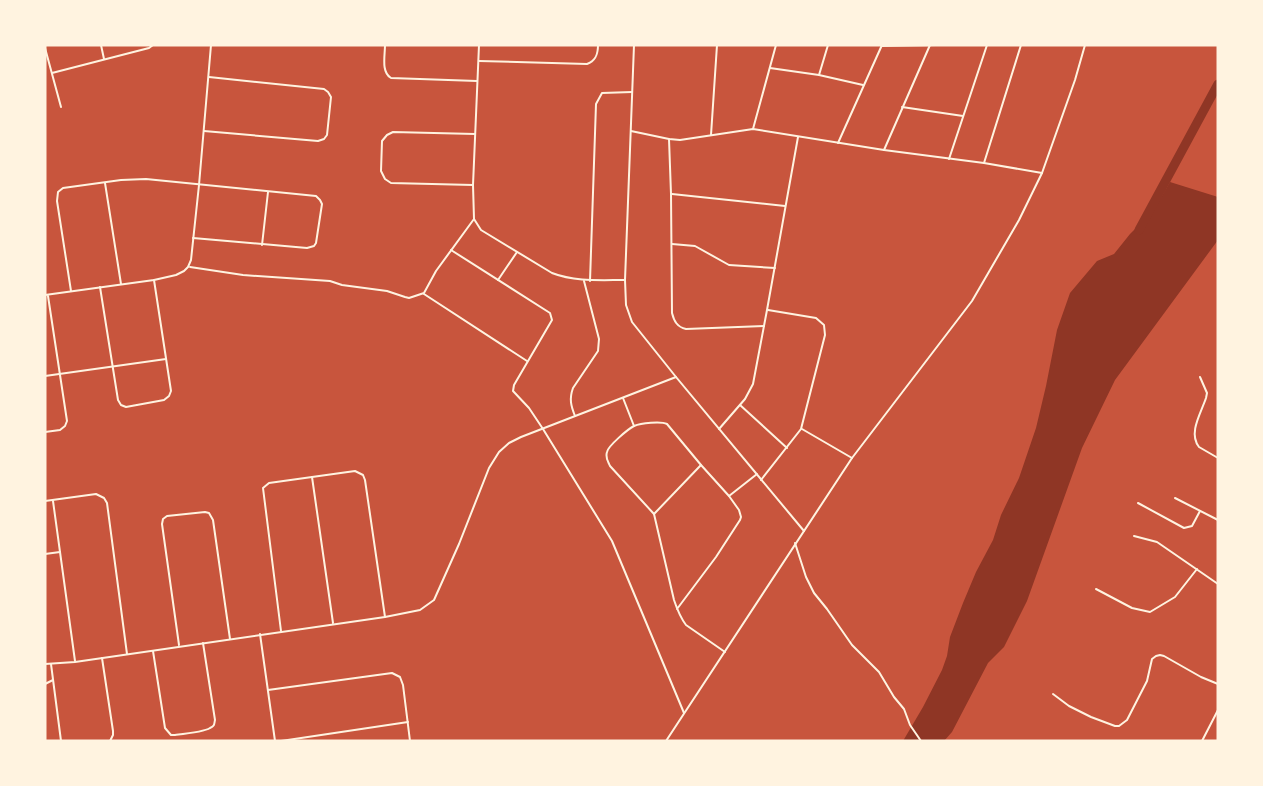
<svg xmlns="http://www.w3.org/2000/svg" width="1263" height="786" font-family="'PT Sans Narrow',sans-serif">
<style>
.water{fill:#8f3625}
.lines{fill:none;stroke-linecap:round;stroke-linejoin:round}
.river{stroke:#8f3625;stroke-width:9}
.minor{stroke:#fff3e0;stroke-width:2}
</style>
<rect width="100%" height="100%" fill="#c8553d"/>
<polygon class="water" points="1170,182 1218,197 1218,240 1115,380 1082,448 1027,601 1004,647 988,663 952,732 944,741 903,741 923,707 942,670 947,656 950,637 963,603 976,572 993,540 1001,515 1019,478 1036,428 1046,386 1057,330 1070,293 1097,261 1114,254 1130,234 1154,210"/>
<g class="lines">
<polyline class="river" points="1139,230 1218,84"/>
<g class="minor">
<polyline points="101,45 104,59"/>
<path d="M385,45C385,56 381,72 391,78L477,81"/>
<path d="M479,45L473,185L474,219L481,230L552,273C575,282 600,280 625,280"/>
<polyline points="634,45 625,280 626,305 632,322 676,377 804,531"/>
<polyline points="882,46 936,45"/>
<polyline points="45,48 61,107"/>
<path d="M479,61L587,64C596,61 598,54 598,45"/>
<polyline points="770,68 819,75 863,85"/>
<polyline points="52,73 149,48 153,45"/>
<polyline points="819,75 828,45"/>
<polyline points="902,107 963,116"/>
<polyline points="753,129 776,45"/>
<polyline points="204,131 318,141 324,139 327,135 331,97 328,92 324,89 209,77"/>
<polyline points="631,131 669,139 680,140 753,129 884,150 984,163 1042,173"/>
<polyline points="711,135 717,45"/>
<path d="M669,139L671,194L672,313C674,321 677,327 686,329L764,326"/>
<polyline points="838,143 882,45"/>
<polyline points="884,150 930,45"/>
<polyline points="949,159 987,45"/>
<polyline points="984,163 1021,45"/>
<polyline points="105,183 121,284"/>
<polyline points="473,185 391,183 385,179 381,171 382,141 387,135 393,132 475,134"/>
<polyline points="672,194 785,206"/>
<polyline points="672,244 695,246 729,265 775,268"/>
<polyline points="262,245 268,192"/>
<polyline points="451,250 550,313 552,320 514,385 513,391 529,408 543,429 612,541 684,713"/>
<polyline points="190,267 243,275 330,281 342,285 387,291 405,297 409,298 424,293 436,271 474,219"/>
<polyline points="498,280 517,252"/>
<polyline points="590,281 596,104 602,93 632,92"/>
<polyline points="100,287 118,400 121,405 126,407 164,400 169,396 171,391 154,280"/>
<polyline points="71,291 57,201 58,192 63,188 121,180 146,179 316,196 320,200 322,204 316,243 314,246 307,248 193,238"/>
<polyline points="424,294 527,361"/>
<polyline points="45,295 154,280 176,275 184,271 188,267 191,260 199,185 211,45"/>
<polyline points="45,376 166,359"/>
<path d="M1200,377L1207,393L1206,398C1201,413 1188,433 1199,447L1218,458"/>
<polyline points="623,398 634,426"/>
<polyline points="740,405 787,448"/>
<path d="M575,416C571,406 569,399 573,388L598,351L599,339L584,281"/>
<polyline points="719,429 745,399 753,384 767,310 798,137"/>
<polyline points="802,429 852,458"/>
<polyline points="45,432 60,430 65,426 67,421 48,296"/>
<polyline points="312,477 333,623"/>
<polyline points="761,480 801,429 825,335 824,325 816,318 768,310"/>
<polyline points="729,496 757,474"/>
<polyline points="1175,498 1218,520"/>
<polyline points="45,501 96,494 104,498 107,503 127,654"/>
<polyline points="53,501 75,661"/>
<polyline points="1138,503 1184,528 1192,526 1200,511"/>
<polyline points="654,514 701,465"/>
<polyline points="1134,536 1157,542 1218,584"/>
<polyline points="795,543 806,577 814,593 827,609 852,645 879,672 894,697 904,709 910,725 921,741"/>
<polyline points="45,554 60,552"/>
<polyline points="1096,589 1132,608 1150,612 1175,597 1197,569"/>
<path d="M677,609L716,557L740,520L741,517L739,510L729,496L701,465L667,424C661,421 641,423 634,426C628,429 608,446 607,452C605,458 608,461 610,466L654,514L674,600C677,609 680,617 686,625L725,652"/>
<polyline points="281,631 263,488 269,483 355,471 363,475 365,480 385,617"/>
<polyline points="260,634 275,741"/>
<polyline points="179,645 162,524 163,519 167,516 205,512 209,513 213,520 230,639"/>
<path d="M153,651L165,728L171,735H174C183,734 204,732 210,728C215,726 214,724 215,720L203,643"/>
<polyline points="102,658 113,731 113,735 110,741"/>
<polyline points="45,664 75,662 385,617 420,610 434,600 459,544 489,468 499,452 509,443 521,437 676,377"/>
<polyline points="51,664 61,741"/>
<polyline points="45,684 53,680"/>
<polyline points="268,690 392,673 400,677 403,685 410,741"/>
<polyline points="1053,694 1069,706 1091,717 1115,726 1119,726 1127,720 1147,681 1152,659 1156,656 1160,655 1164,656 1201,677 1218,684"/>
<polyline points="281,741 408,722"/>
<polyline points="666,741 852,458 972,301 1019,220 1042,173 1075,80 1085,45"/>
<polyline points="1202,741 1218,710"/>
</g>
</g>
<rect width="1263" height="786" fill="none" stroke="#fff3e0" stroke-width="93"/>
</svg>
